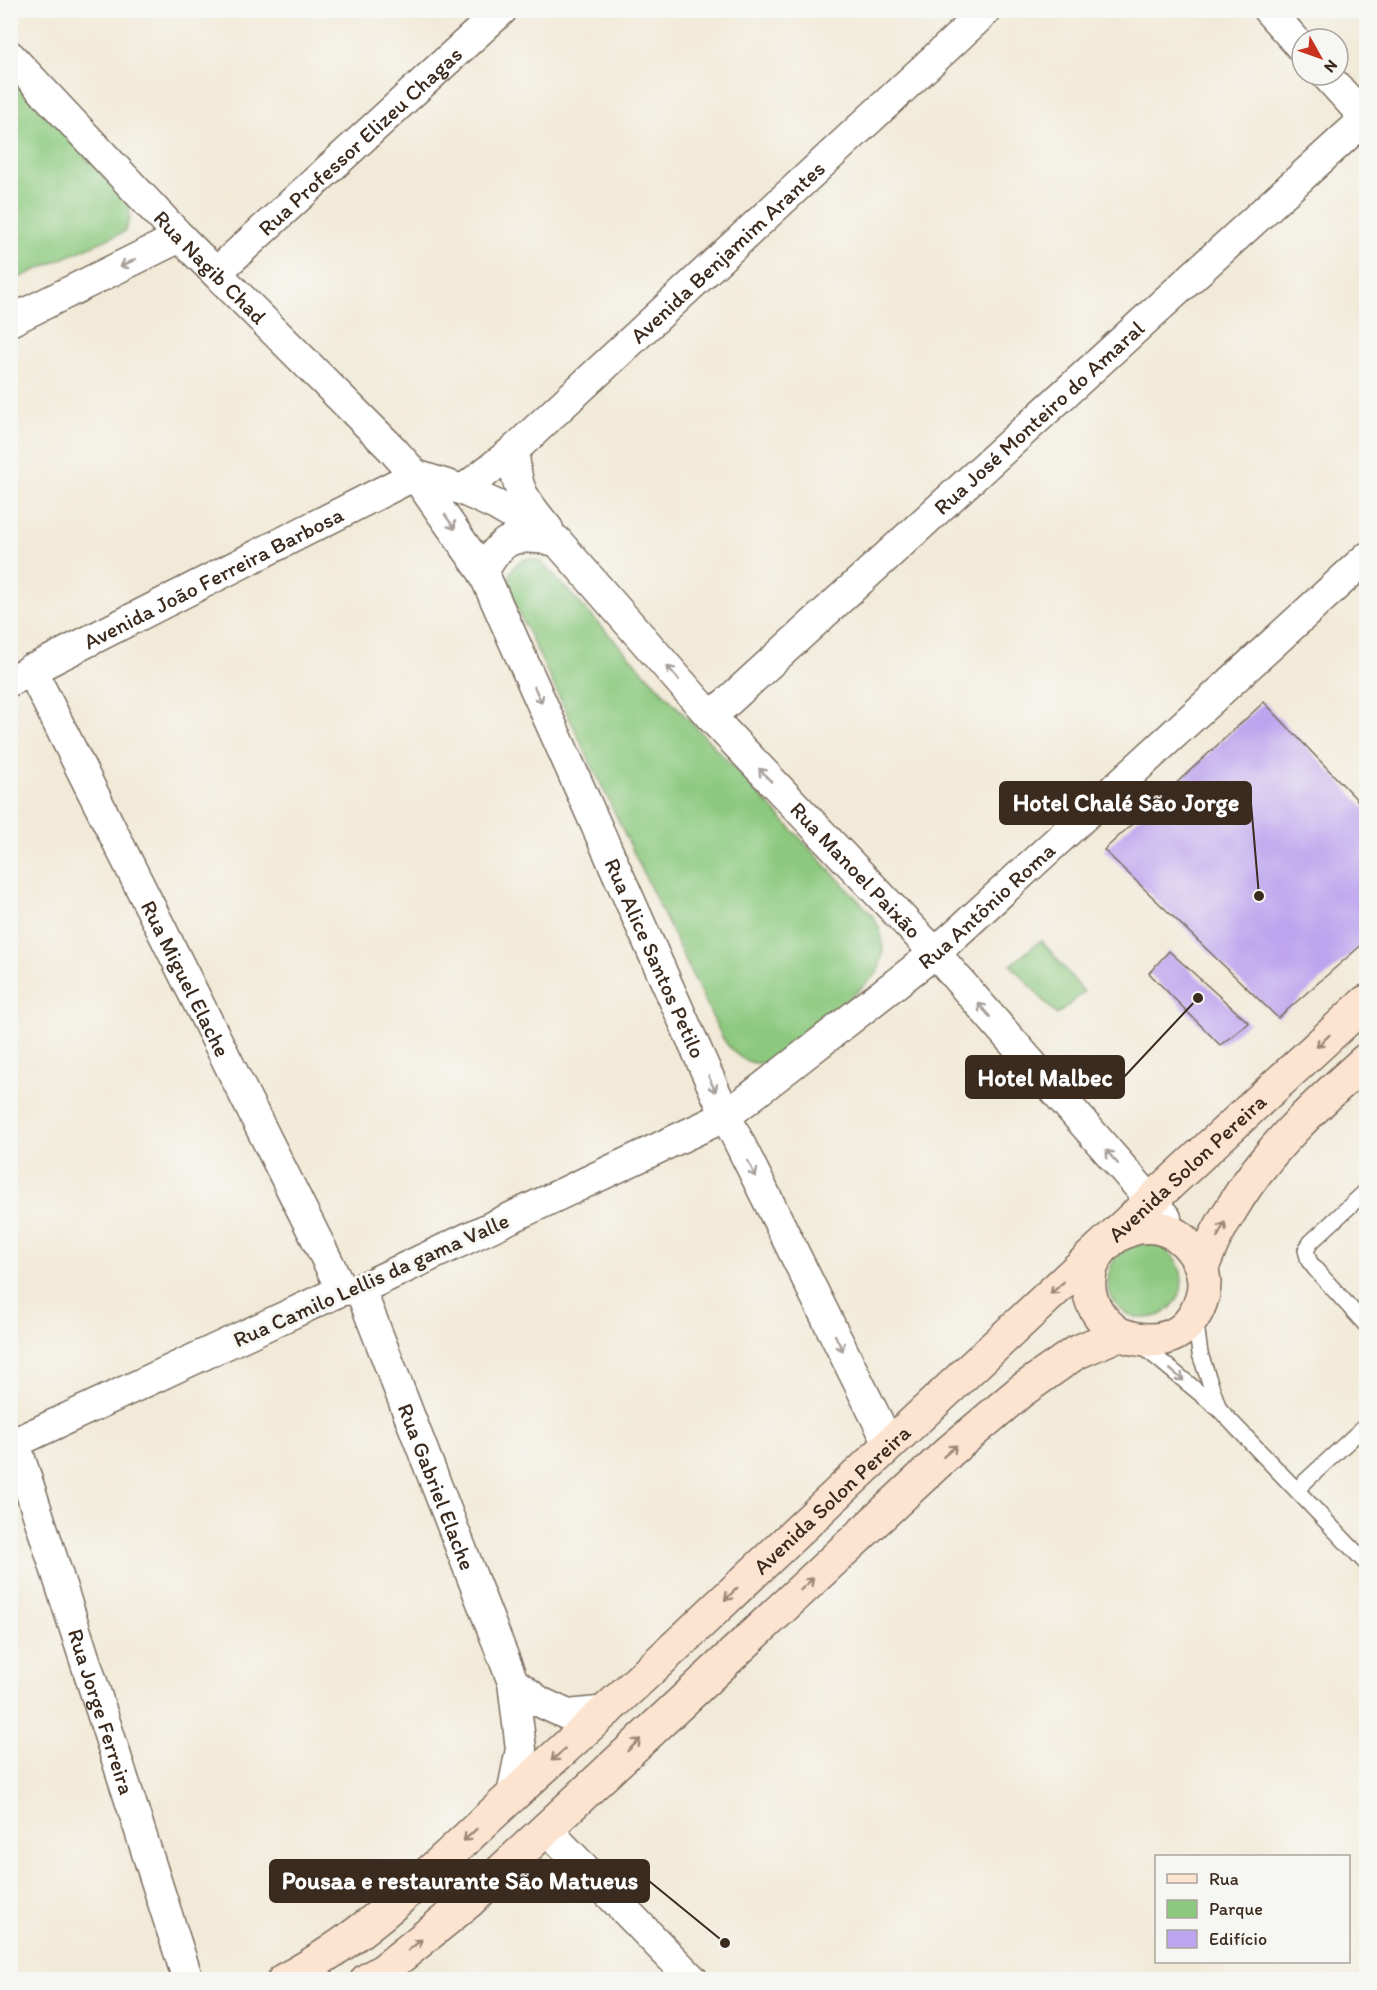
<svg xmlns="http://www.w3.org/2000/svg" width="1377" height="1990" font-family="Itim,sans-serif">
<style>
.green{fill:#8cc97f;stroke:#647a4e;stroke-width:1.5}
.building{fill:#bda4ee}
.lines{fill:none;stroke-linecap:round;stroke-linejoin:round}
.lane-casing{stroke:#7b6d5f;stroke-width:18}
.street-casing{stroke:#7b6d5f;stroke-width:33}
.secondary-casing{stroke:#7b6d5f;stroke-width:36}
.lane{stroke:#fff;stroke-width:15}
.street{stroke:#fff;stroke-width:30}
.secondary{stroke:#fde4d0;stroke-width:33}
.oneway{stroke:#a79f9a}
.oneway2{stroke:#9c8777}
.labels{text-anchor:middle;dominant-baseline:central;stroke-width:6;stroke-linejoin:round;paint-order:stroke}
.street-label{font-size:22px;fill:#3b2a1e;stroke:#f6f6f2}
.leader{fill:none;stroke:#3b2a1e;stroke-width:2}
.callout-dot{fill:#3b2a1e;stroke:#f6f6f2;stroke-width:2}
.callout{fill:#3b2a1e;stroke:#3b2a1e;stroke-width:2}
.callout-label{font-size:24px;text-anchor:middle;font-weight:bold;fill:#fff}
</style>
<rect width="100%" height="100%" fill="#f6f6f2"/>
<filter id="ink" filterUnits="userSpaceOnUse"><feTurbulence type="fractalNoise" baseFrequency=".0167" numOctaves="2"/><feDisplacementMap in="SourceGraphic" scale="12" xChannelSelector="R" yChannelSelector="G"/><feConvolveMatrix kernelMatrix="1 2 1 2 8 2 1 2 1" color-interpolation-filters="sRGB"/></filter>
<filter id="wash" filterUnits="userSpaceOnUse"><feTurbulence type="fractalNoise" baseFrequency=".008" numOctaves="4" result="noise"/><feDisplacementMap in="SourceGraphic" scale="24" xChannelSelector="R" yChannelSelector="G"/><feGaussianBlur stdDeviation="1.35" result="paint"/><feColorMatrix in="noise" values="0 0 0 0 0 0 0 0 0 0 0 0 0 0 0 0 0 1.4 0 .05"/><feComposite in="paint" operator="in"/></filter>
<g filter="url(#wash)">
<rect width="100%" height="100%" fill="#f2ead8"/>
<g class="green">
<polygon points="10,75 129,204 130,219 124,232 11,281"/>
<path d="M529,558L541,562L872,915C885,935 886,951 877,973C859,990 841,1007 823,1024C791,1053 755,1089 722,1037L508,590C509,572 511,564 529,558Z"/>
<polygon points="1041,940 1084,992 1057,1015 1011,965"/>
<circle cx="1145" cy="1281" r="37"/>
</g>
<g id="blocks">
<g class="building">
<polygon points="1264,702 1366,809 1366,941 1278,1018 1104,850"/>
<polygon points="1169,951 1249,1023 1220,1045 1149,973"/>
</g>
</g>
</g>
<g filter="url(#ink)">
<use href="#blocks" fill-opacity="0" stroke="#7b6d5f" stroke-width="1.5"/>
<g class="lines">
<defs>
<g id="lane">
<polyline points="1366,1191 1311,1242 1306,1250 1309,1261 1316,1270 1366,1325"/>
<polyline points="1195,1317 1200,1354 1219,1409"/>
<polyline points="1140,1344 1219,1409 1366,1563"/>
<polyline points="1297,1489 1366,1425"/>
</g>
<g id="street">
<polyline points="1268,10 1302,48"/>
<path id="s1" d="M10,56L180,237L392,449L415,475L483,572L726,1116L889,1444"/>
<polyline points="1326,75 1366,119"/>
<path id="s2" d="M217,272L502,10"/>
<polyline points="10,321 180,237"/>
<path d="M514,450C516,491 522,497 548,529"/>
<path id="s3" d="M415,475L463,490L496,505L557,541L711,717L935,953L1166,1218"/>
<path id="s4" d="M463,490L514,450L987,10"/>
<path d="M483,572C502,538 512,533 551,540"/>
<path id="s5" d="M31,669L342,1290"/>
<path id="s6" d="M10,681L415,475"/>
<path id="s7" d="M711,717L1366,118"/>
<path id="s8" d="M360,1289L513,1682L521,1749L512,1795"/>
<path id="s9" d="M15,1443L188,1980"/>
<path id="s10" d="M10,1445L342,1290L360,1289L726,1116L935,953L1366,558"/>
<polyline points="513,1682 540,1702 568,1715 608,1711"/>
<polyline points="545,1828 693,1980"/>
</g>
<g id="secondary">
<path d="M1119,1334C1031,1270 1159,1169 1202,1268"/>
<path id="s11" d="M284,1980C372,1934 440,1861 512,1796C579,1735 646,1675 712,1612C928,1407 1147,1204 1366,1002"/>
<path d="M367,1980L384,1970L468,1902L950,1451L1021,1391L1075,1353L1119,1334C1141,1342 1165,1344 1184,1328C1196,1317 1204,1299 1204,1283C1204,1277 1201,1271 1203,1265C1210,1246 1221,1225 1232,1208C1266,1150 1317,1104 1366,1060"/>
</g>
</defs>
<use href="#lane" class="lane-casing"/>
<use href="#street" class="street-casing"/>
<use href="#secondary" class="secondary-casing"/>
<use href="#lane" class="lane"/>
<use href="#street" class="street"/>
<use href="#secondary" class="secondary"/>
</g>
<defs><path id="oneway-shaft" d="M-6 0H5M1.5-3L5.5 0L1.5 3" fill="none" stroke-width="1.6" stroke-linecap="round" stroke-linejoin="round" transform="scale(1.5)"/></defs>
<g class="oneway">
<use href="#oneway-shaft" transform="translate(128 263) rotate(153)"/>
<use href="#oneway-shaft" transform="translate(450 522) rotate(55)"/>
<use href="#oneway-shaft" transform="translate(673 673) rotate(-131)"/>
<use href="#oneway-shaft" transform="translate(538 695) rotate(66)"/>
<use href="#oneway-shaft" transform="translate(765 775) rotate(-133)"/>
<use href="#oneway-shaft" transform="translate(984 1010) rotate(-131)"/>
<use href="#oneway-shaft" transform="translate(712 1084) rotate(66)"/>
<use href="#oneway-shaft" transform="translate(1112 1157) rotate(-131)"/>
<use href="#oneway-shaft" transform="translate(752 1169) rotate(64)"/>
<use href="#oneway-shaft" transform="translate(839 1343) rotate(64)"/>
<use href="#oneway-shaft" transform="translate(1177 1375) rotate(40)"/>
</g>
<g class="oneway2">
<use href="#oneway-shaft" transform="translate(1323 1041) rotate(137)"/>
<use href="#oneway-shaft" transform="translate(1221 1230) rotate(-64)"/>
<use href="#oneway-shaft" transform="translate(1057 1288) rotate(138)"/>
<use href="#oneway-shaft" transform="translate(950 1451) rotate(-41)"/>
<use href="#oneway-shaft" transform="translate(807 1584) rotate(-43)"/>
<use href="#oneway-shaft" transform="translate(731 1594) rotate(136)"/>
<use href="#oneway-shaft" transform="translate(634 1745) rotate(-43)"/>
<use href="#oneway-shaft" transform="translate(558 1755) rotate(139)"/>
<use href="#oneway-shaft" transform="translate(470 1835) rotate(137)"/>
<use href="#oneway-shaft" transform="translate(415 1945) rotate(-39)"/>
</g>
</g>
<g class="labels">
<g class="street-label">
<text stroke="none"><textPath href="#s2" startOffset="194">Rua Professor Elizeu Chagas</textPath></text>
<text stroke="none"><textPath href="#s4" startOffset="356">Avenida Benjamim Arantes</textPath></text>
<text stroke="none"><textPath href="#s1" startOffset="291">Rua Nagib Chad</textPath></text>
<text stroke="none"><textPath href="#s7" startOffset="444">Rua José Monteiro do Amaral</textPath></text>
<text stroke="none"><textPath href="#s6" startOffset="228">Avenida João Ferreira Barbosa</textPath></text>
<text stroke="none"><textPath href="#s3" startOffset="602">Rua Manoel Paixão</textPath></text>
<text stroke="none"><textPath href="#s10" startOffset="1124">Rua Antônio Roma</textPath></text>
<text stroke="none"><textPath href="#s1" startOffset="1124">Rua Alice Santos Petilo</textPath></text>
<text stroke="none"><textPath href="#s5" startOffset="346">Rua Miguel Elache</textPath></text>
<text stroke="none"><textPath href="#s11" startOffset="1216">Avenida Solon Pereira</textPath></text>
<text transform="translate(371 1280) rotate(-24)">Rua Camilo Lellis da gama Valle</text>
<text stroke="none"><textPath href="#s8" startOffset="212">Rua Gabriel Elache</textPath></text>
<text stroke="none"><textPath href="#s11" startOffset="730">Avenida Solon Pereira</textPath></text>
<text stroke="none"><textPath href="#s9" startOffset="282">Rua Jorge Ferreira</textPath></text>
</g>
</g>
<path class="leader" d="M1259 896L1251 803M1198 998L1124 1077M725 1943L649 1881"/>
<g class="callout-dot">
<circle cx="1259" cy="896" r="6"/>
<circle cx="1198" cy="998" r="6"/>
<circle cx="725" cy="1943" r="6"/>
</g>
<g class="callout">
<rect x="1000" y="782" width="251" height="42" rx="6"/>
<rect x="966" y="1056" width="158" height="42" rx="6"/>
<rect x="270" y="1860" width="379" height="42" rx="6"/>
</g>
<g class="callout-label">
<text x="1126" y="811">Hotel Chalé São Jorge</text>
<text x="1045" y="1086">Hotel Malbec</text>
<text x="460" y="1889">Pousaa e restaurante São Matueus</text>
</g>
<rect width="1377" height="1990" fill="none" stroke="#f6f6f2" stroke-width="36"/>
<rect x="1155" y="1855" width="195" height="108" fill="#f6f6f2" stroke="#aba49d" stroke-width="1.5"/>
<rect x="1167" y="1874" width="30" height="9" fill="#fde4d0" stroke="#aba49d" stroke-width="1.5"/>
<text x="1209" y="1885" font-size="18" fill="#3b2a1e">Rua</text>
<rect x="1167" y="1900" width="30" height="18" fill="#8cc97f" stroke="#aba49d" stroke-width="1.5"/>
<text x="1209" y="1915" font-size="18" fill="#3b2a1e">Parque</text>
<rect x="1167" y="1930" width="30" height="18" fill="#bda4ee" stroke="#aba49d" stroke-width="1.5"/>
<text x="1209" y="1945" font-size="18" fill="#3b2a1e">Edifício</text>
<g transform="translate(1320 57) rotate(130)"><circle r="28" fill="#f6f6f2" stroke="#aba49d" stroke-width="1.5"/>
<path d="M0-4.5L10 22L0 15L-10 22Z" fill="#c8321e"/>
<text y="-9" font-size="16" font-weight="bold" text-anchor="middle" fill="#3b2a1e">N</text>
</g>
</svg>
